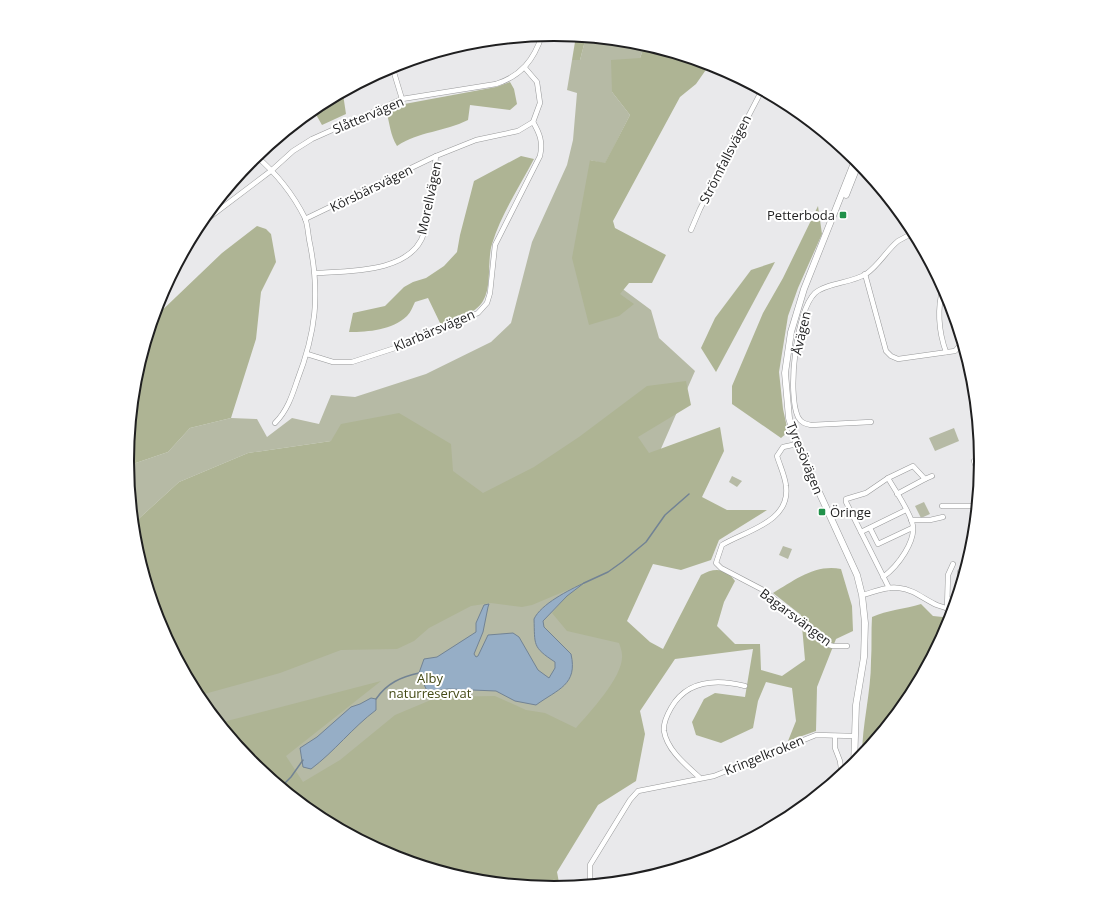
<svg xmlns="http://www.w3.org/2000/svg" width="1109" height="923" font-family="'Open Sans',sans-serif">
<style>
.green{fill:#b6baa5}
.forest{fill:#aeb494}
.water{fill:#96aec6;stroke:#728394}
.lines{fill:none;stroke-linecap:round;stroke-linejoin:round}
.stream{stroke:#728394;stroke-width:1.5}
.street-casing{stroke:#98999a;stroke-width:5.5}
.secondary-casing{stroke:#98999a;stroke-width:7}
.street{stroke:#fff;stroke-width:4.5}
.secondary{stroke:#fff;stroke-width:6}
.poi-dot{fill:#21914a;stroke:#fff;stroke-width:1.5}
.labels{text-anchor:middle;dominant-baseline:central;stroke-width:4;stroke-linejoin:round;paint-order:stroke}
.street-label{font-size:13px;fill:#1f1f20;stroke:#fff}
.poi-label{font-size:13px;fill:#1f1f20;stroke:#fff;text-anchor:end}
.park-label{font-size:13px;fill:#454b17;stroke:#fff}
.rim{fill:none;stroke:#1f1f20;stroke-width:2}
</style>
<rect width="100%" height="100%" fill="#e9e9eb"/>
<g class="green">
<polygon points="586,37 645,44 640,58 612,92 630,115 605,164 590,160 620,287 651,310 659,338 695,371 586,620 655,650 471,881 391,856 317,817 252,764 199,699 161,628 331,441 248,453 179,482 133,524 127,466 168,452 190,428 231,418 257,419 267,437 292,418 319,424 331,395 355,397 426,374 491,342 511,323 532,242 567,165 573,140 577,93 567,90 572,60 580,60"/>
<polygon points="954,428 959,441 935,451 929,438"/>
<polygon points="732,476 742,481 737,487 729,482"/>
<polygon points="924,502 930,514 921,518 915,506"/>
<polygon points="783,546 792,549 788,559 779,555"/>
</g>
<g class="forest">
<polygon points="576,36 586,37 580,60 572,60"/>
<polygon points="645,44 710,64 696,84 680,97 613,221 615,228 666,255 652,283 629,283 620,294 634,304 619,316 589,325 572,258 590,160 605,163 630,115 612,92 611,60 640,58"/>
<path d="M510,82L514,89L517,104L510,110L470,105L468,120C444,132 420,131 397,146C390,135 390,123 386,111L399,105L496,87Z"/>
<polygon points="347,90 343,94 346,114 322,125 314,111 311,111"/>
<path d="M521,156L534,159C520,186 501,214 492,244C487,260 492,287 483,301C476,314 454,319 441,325L428,298L415,302C413,306 411,312 407,316C392,330 369,332 349,332L353,313L385,306L404,287L413,282L426,278L444,266L457,252L460,235L474,181Z"/>
<polygon points="818,206 822,234 798,288 788,316 779,372 783,409 788,432 781,438 732,404 732,386 763,313 783,278"/>
<polygon points="257,226 266,229 271,234 276,262 261,292 256,339 231,418 190,428 168,452 127,466 130,432 133,430 132,411 135,378 153,319 222,253"/>
<polygon points="775,262 716,372 701,348 715,318 751,270"/>
<path d="M686,381L691,405L638,437L649,453L720,427L724,451L702,497L727,510H767L719,540L711,560L681,570L653,564L627,621L650,642L663,649L701,575C714,567 727,568 735,581L724,602L717,626L735,644H760L761,670L782,676L805,660L801,615L773,593C795,580 815,564 841,569L852,606L853,631L836,639L817,687L816,731L788,741L796,721L792,688L766,682L758,701L753,728L721,743L696,735L692,722L704,699L715,693L745,697L753,649L675,659L640,711L645,734L636,781L598,805L557,872L560,888L554,889L471,881L391,856L317,817L252,764L219,723L381,681L286,756L303,782L340,760L395,715L438,697L495,696L526,710L545,713L576,728C590,712 624,676 622,655C622,651 620,646 619,643L567,631L552,613L567,596L582,584L532,605L522,607L491,603L471,606L429,628L414,641L397,649L341,650L280,673L197,696L159,625L135,545L133,524L179,482L248,453L331,441L341,424L399,413L451,444L453,471L483,493L534,467L579,437L647,386Z"/>
<path d="M921,604L933,616L952,618L949,625L910,699L862,757C862,724 871,693 871,661C872,646 871,632 872,617C887,610 905,609 921,604Z"/>
</g>
<g class="water">
<path d="M584,583L567,596L543,621L544,627L571,654C578,685 558,689 536,705L515,701L496,691L449,689L427,691L419,673L424,659L437,657L476,632V623L484,605L489,604L488,607L483,632L474,654L476,657L478,656L488,635L513,633L519,637L538,670L549,678L555,668V662C532,647 535,645 534,619C541,604 569,590 584,583Z"/>
<path d="M371,698L376,699V710C352,728 335,751 311,769L303,767L300,748L317,737L351,707L360,704Z"/>
</g>
<g class="lines">
<g class="stream">
<polyline points="584,583 608,572 622,562 646,542 665,515 689,494"/>
<path d="M376,699C387,683 401,677 419,673"/>
<polyline points="281,787 291,777 303,760"/>
</g>
<defs>
<g id="street">
<polyline points="392,66 402,99"/>
<path d="M256,156C276,173 293,194 305,218C308,225 308,236 310,244C320,295 316,332 297,381C292,396 287,411 275,423"/>
<polyline points="305,219 436,156"/>
<path d="M198,226L272,170L293,151L312,139L402,99L496,84C521,76 534,60 542,35"/>
<polyline points="691,230 700,209 762,90"/>
<path d="M315,273C349,271 412,273 424,233C427,225 427,216 428,208C431,191 434,174 436,156L476,140L518,131L533,122L540,103L537,82L525,68"/>
<polyline points="865,274 886,351 891,356 898,359 955,351 963,342"/>
<path d="M943,286C937,309 938,330 946,352"/>
<path d="M307,354L333,362H352L398,347L478,313L487,303L490,293L495,245L540,156C543,142 540,134 533,122"/>
<path d="M871,422L811,425C806,424 801,423 798,417C787,394 796,311 815,293C826,283 852,283 866,274C879,265 886,251 898,241C903,238 909,235 915,233"/>
<path d="M797,444L783,447L777,456C780,466 785,476 786,486C791,522 745,531 722,545L716,563L721,568L765,591L829,645L833,646H847"/>
<polyline points="974,461 977,470 978,500"/>
<polyline points="888,478 913,466 925,479 897,494"/>
<polyline points="925,479 932,476"/>
<polyline points="942,506 978,506"/>
<polyline points="911,520 930,520 943,517"/>
<polyline points="870,528 878,544 912,528"/>
<polyline points="861,532 906,510"/>
<path d="M883,577C897,567 918,540 912,522C907,507 896,492 888,478L866,493L846,499V502L889,588"/>
<polyline points="960,591 960,572 966,572"/>
<path d="M862,595C874,592 887,586 899,588C920,590 930,608 954,609"/>
<polyline points="948,600 958,598"/>
<polyline points="947,609 948,575 953,564"/>
<polyline points="835,736 835,748 840,761 842,776"/>
<path d="M699,777C686,765 667,750 664,731C663,723 667,715 671,708C687,680 717,679 745,686"/>
<polyline points="590,880 590,865 630,800 638,791 714,776 816,735 854,736"/>
</g>
<g id="secondary">
<polyline points="846,195 859,162"/>
<polyline points="854,766 856,705 864,657 865,623 862,595 857,575 797,444 789,418 785,373 791,332 804,289 856,158"/>
</g>
</defs>
<use href="#street" class="street-casing"/>
<use href="#secondary" class="secondary-casing"/>
<use href="#street" class="street"/>
<use href="#secondary" class="secondary"/>
</g>
<g class="poi-dot">
<rect x="839" y="211" width="8" height="8" rx="2"/>
<rect x="818" y="508" width="8" height="8" rx="2"/>
</g>
<g class="labels">
<g class="street-label">
<text transform="translate(368 115) rotate(-23)">Slåttervägen</text>
<text transform="translate(725 159) rotate(-63)">Strömfallsvägen</text>
<text transform="translate(371 188) rotate(-26)">Körsbärsvägen</text>
<text transform="translate(429 198) rotate(-78)">Morellvägen</text>
<text transform="translate(434 330) rotate(-23)">Klarbärsvägen</text>
<text transform="translate(801 333) rotate(-77)">Åvägen</text>
<text transform="translate(805 458) rotate(68)">Tyresövägen</text>
<text transform="translate(796 617) rotate(37)">Bagarsvängen</text>
<text transform="translate(764 755) rotate(-22)">Kringelkroken</text>
</g>
<g class="poi-label">
<text x="835" y="215">Petterboda</text>
<text x="830" y="512" text-anchor="start">Öringe</text>
</g>
<g class="park-label">
<text x="430" y="678">Alby<tspan x="430" dy="15">naturreservat</tspan></text>
</g>
</g>
<path d="M0 0H1109V923H0ZM134 461a420 420 0 1 1 840 0a420 420 0 1 1-840 0Z" fill="#fff" fill-rule="evenodd"/>
<path class="rim" d="M134 461a420 420 0 1 1 840 0a420 420 0 1 1-840 0Z"/>
</svg>
